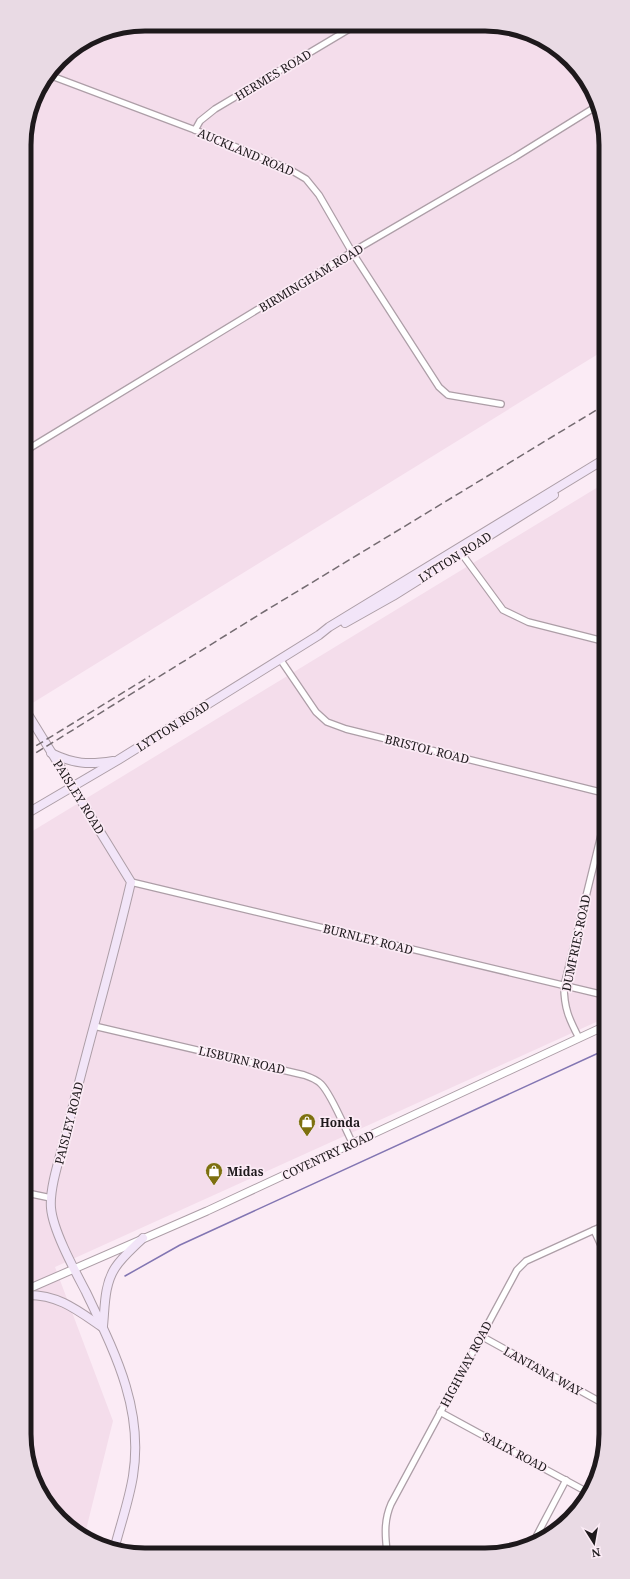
<svg xmlns="http://www.w3.org/2000/svg" width="630" height="1579" font-family="'Noto Serif',serif">
<style>
.built{fill:#f4ddeb}
.lines{fill:none;stroke-linecap:round;stroke-linejoin:round}
.stream{stroke:#8275b2;stroke-width:1.5}
.minor-casing{stroke:#ad9ea7;stroke-width:8}
.tertiary-casing{stroke:#ad9ea7;stroke-width:9}
.secondary-casing{stroke:#ad9ea7;stroke-width:10}
.minor{stroke:#fff;stroke-width:5.5}
.tertiary{stroke:#fff;stroke-width:7}
.secondary{stroke:#f2e5f8;stroke-width:8}
.rail{stroke:#746b71;stroke-width:1.5;stroke-dasharray:8 4;stroke-linecap:butt}
.labels{text-anchor:middle;dominant-baseline:central;stroke-width:3.5;stroke-linejoin:round;paint-order:stroke}
.street-label{font-size:12px;fill:#1e191c;stroke:#fbebf5}
.poi-label{font-size:12px;font-weight:bold;fill:#1e191c;stroke:#fbebf5;text-anchor:start}
.rim{fill:none;stroke:#1e191c;stroke-width:5}
</style>
<rect width="100%" height="100%" fill="#fbebf5"/>
<g class="built">
<polygon points="145,24 509,26 539,37 571,59 602,114 603,351 26,707 24,136 36,91 65,54 99,33"/>
<polygon points="603,484 605,1018 55,1267 113,1421 84,1538 59,1520 28,1465 26,835"/>
</g>
<g class="lines">
<polyline class="stream" points="125,1276 180,1245 605,1050"/>
<defs>
<g id="minor">
<polyline points="49,75 195,130 289,169 306,179 319,195 352,252 439,387 448,395 501,404"/>
<polyline points="195,130 200,121 215,109 356,25"/>
<polyline points="25,451 352,252 515,157 597,106"/>
<polyline points="459,550 503,610 528,622 603,641"/>
<polyline points="280,659 316,712 327,722 346,729 604,793"/>
<polyline points="131,882 604,995"/>
<path d="M94,1026L304,1075C310,1077 316,1079 321,1084C332,1095 345,1129 353,1144"/>
<path d="M579,1038C569,1019 564,1008 564,986L604,823"/>
<polyline points="27,1193 51,1198"/>
<polyline points="594,1230 605,1254"/>
<polyline points="481,1336 606,1405"/>
<polyline points="440,1412 589,1493"/>
<polyline points="534,1543 537,1535 566,1480"/>
<path d="M387,1552C385,1535 384,1520 391,1504L517,1270L526,1261L605,1225"/>
</g>
<polyline id="tertiary" points="28,1289 207,1211 605,1026"/>
<g id="secondary">
<polyline points="345,623 393,596 554,495"/>
<path d="M26,711L131,882C112,964 88,1044 68,1126C63,1149 49,1185 51,1208C53,1231 75,1271 86,1292C114,1351 144,1408 133,1476C129,1501 120,1526 114,1550"/>
<path d="M51,753C74,764 88,765 113,761"/>
<polyline points="26,814 118,760 319,635 329,627 603,460"/>
<path d="M28,1295C59,1295 77,1310 102,1327"/>
<path d="M103,1326C105,1307 104,1285 115,1268C122,1257 133,1248 143,1238"/>
</g>
</defs>
<use href="#minor" class="minor-casing"/>
<use href="#tertiary" class="tertiary-casing"/>
<use href="#secondary" class="secondary-casing"/>
<use href="#minor" class="minor"/>
<use href="#tertiary" class="tertiary"/>
<use href="#secondary" class="secondary"/>
<g class="rail">
<polyline points="26,752 150,676"/>
<polyline points="26,759 265,611 603,406"/>
</g>
</g>
<defs>
<symbol id="shop-pin" viewBox="-11 -11 22 30"><path d="M0 17L-7.5 6A9.5 9.5 0 1 1 7.5 6Z" fill="#7d700f" stroke="#fbebf5"/><path d="M-5-2.5h2.3a2.7 3.5 0 0 1 5.4 0H5L5.5 6h-11ZM-1.5-2.5h3a1.5 2.3 0 0 0-3 0Z" fill="#fff"/></symbol>
</defs>
<g fill-rule="evenodd">
<use href="#shop-pin" x="297" y="1112" width="20" height="27"/>
<use href="#shop-pin" x="204" y="1161" width="20" height="27"/>
</g>
<g class="labels">
<g class="street-label">
<text transform="translate(273 75) rotate(-31)">HERMES ROAD</text>
<text transform="translate(246 152) rotate(23)">AUCKLAND ROAD</text>
<text transform="translate(311 278) rotate(-31)">BIRMINGHAM ROAD</text>
<text transform="translate(455 557) rotate(-32)">LYTTON ROAD</text>
<text transform="translate(173 726) rotate(-32)">LYTTON ROAD</text>
<text transform="translate(427 749) rotate(14)">BRISTOL ROAD</text>
<text transform="translate(79 797) rotate(58)">PAISLEY ROAD</text>
<text transform="translate(368 939) rotate(14)">BURNLEY ROAD</text>
<text transform="translate(576 943) rotate(-78)">DUMFRIES ROAD</text>
<text transform="translate(242 1060) rotate(13)">LISBURN ROAD</text>
<text transform="translate(69 1123) rotate(-76)">PAISLEY ROAD</text>
<text transform="translate(328 1155) rotate(-25)">COVENTRY ROAD</text>
<text transform="translate(466 1364) rotate(-62)">HIGHWAY ROAD</text>
<text transform="translate(543 1371) rotate(29)">LANTANA WAY</text>
<text transform="translate(515 1452) rotate(28)">SALIX ROAD</text>
</g>
<g class="poi-label">
<text x="320" y="1122">Honda</text>
<text x="227" y="1171">Midas</text>
</g>
</g>
<path d="M0 0H630V1579H0ZM145 31H485A114 114 0 0 1 599 145V1434A114 114 0 0 1 485 1548H145A114 114 0 0 1 31 1434V145A114 114 0 0 1 145 31Z" fill="#e9dae4" fill-rule="evenodd"/>
<path class="rim" d="M145 31H485A114 114 0 0 1 599 145V1434A114 114 0 0 1 485 1548H145A114 114 0 0 1 31 1434V145A114 114 0 0 1 145 31Z"/>
<g transform="translate(594 1543) rotate(169)" stroke="#fbebf5" stroke-width="3" paint-order="stroke">
<path d="M0-3L7 15L0 10L-7 15Z" fill="#1e191c"/>
<text y="-6" font-size="11" font-weight="bold" text-anchor="middle" fill="#1e191c">N</text>
</g>
</svg>
